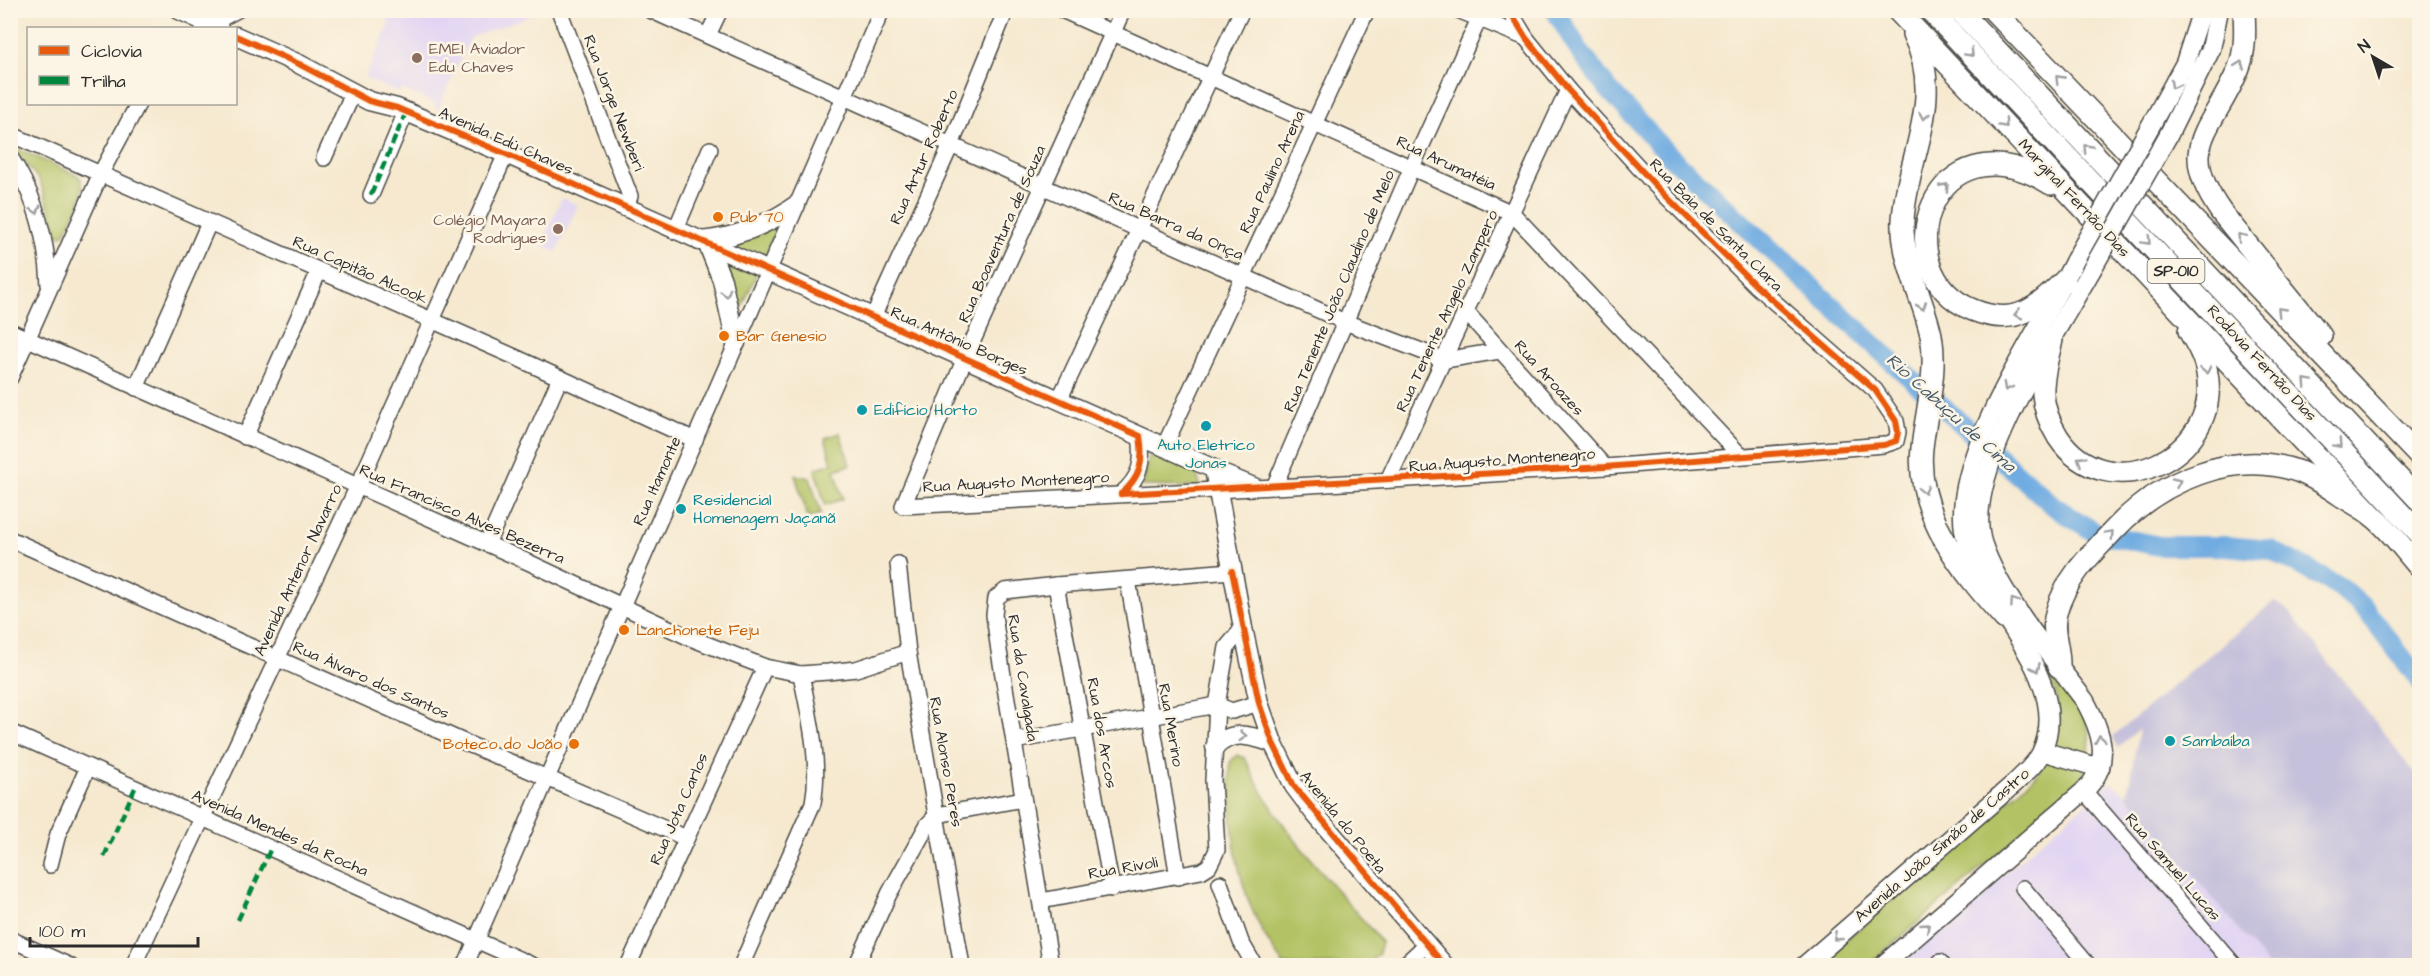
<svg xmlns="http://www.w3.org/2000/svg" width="2430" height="976" font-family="'Architects Daughter',sans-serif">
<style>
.built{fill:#e1d4f4}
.industrial{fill:#c5c0db}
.green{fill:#b3c265;stroke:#6f7648;stroke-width:1.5}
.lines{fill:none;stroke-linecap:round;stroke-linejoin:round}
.river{stroke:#6face1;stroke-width:20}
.minor-casing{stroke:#494844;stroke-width:18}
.major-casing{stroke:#494844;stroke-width:21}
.highway-casing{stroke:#494844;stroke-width:24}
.minor{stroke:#fff;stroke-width:15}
.major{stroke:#fff;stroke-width:18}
.highway{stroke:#fff;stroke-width:21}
.major-bridge-casing{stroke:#494844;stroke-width:21;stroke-linecap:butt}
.major-bridge{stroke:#fff;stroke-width:18}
.quiet{stroke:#00873e;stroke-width:4.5;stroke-dasharray:9 4.5;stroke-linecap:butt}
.cycleway-casing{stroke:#fcf5e5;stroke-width:10}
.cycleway{stroke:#e8590c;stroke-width:6}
.oneway{stroke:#a0a0a0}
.education-dot{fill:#8d6e63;stroke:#fcf5e5;stroke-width:2}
.food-dot{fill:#e8710a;stroke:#fcf5e5;stroke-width:2}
.culture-dot{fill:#0f9aa8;stroke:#fcf5e5;stroke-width:2}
.labels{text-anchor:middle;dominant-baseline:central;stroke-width:5;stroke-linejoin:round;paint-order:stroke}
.shield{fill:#fcf5e5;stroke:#6a6863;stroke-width:1.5}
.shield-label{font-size:15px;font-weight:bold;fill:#2b2b2b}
.education-label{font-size:16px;fill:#785e54;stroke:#fcf5e5;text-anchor:start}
.street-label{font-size:16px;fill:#2b2b2b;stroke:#fcf5e5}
.food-label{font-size:16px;fill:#c56008;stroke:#fcf5e5;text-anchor:start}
.culture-label{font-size:16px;fill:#0d838f;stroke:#fcf5e5;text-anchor:start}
.water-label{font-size:18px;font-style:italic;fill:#43586b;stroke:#fcf5e5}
</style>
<rect width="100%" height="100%" fill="#fcf5e5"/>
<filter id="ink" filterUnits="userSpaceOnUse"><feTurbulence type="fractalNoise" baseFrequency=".0167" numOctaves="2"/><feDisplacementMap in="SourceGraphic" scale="12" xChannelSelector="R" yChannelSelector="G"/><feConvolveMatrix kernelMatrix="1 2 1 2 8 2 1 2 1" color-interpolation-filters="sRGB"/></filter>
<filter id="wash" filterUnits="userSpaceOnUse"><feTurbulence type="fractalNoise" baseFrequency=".008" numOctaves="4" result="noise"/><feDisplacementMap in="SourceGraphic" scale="24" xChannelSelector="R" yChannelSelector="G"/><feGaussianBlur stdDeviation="1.35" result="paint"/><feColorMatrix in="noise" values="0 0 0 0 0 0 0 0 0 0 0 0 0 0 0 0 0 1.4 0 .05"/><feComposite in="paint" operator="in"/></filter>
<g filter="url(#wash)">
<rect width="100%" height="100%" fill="#f6e9d0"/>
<g class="built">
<polygon points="387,11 542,10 542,11 470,38 438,109 435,108 436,104 401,88 399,93 365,78 389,25"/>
<polygon points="562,198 578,205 557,252 541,245"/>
<polygon points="2110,782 2132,798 2268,965 1898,966"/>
</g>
<polygon class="industrial" points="2274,601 2288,610 2419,778 2419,965 2268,965 2127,795 2139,729 2117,748 2113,736"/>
<g class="green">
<path d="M11,146L79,176C90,192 72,217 65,233L61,236L58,234L40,181Z"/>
<polygon points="780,221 761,264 722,242"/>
<polygon points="716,253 757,273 738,316"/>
<polygon points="840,433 850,465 835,470 843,499 825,505 815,469 832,463 825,438"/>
<polygon points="1150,453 1196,473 1200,484 1197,487 1143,486"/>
<polygon points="795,475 810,478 821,514 808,518"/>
<path d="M2045,659C2077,701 2106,729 2079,784L1868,965L1816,966L2036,776C2064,731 2064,707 2045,659Z"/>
<path d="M1237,755L1245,758C1276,830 1333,882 1381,942L1379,954L1366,965H1284C1237,903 1229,837 1230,762Z"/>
</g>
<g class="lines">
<polyline class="river" points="1555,10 1580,52 1608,89 1672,158 1898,367 2055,507 2096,533 2159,546 2225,546 2271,550 2340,587 2366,610 2420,681"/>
</g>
</g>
<g filter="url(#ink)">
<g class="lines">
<defs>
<g id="minor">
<polyline points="559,10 630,196 626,209"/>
<polyline points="650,10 1345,322 1445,360 1499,351"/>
<polyline points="1062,10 1512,213 1740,455"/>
<polyline points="1123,10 965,358 903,506 1294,486 1605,467 1884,445 1896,441 1898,432 1896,421 1875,390 1755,285 1654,184 1568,90 1526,38 1509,10"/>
<polyline points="1458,10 1526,38"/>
<polyline points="203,28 237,10"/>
<polyline points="708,35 720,10"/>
<polyline points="10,134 515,357 695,440"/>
<path d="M10,157C36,196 47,239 49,285"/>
<polyline points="324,158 353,93"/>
<polyline points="371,195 406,112"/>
<polyline points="675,231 710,149"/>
<polyline points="1467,313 1605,467"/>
<polyline points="873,317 951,145 1006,10"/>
<polyline points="10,331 528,562 688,637 765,667 801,674 828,672 856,669 908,652"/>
<polyline points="10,378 101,173 138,104"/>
<polyline points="136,388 209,223"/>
<polyline points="1059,400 1242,10"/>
<polyline points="245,437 319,271"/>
<polyline points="1164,447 1367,10"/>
<polyline points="1214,469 1255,486"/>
<polyline points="1388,480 1568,90"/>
<polyline points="1274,487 1412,167 1483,10"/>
<path d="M1121,494C1141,477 1144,461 1140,436"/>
<polyline points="10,539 473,746 686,838"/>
<polyline points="487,544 560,378"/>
<polyline points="898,564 908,652 962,966"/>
<polyline points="1128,580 1178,877"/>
<polyline points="1056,585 1112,889"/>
<polyline points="10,732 534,966"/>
<polyline points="1014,741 1217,705 1232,711 1259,703"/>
<polyline points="2084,791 2235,966"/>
<polyline points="50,865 58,834 88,767"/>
<polyline points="1220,883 1241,942 1255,966"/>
<polyline points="2023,888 2089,966"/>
<polyline points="1041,901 1201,871 1209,866 1217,850 1213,780 1217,705 1227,647 1243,628"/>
<polyline points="10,939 70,966"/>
<polyline points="1940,962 1943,966"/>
<polyline points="133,966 364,473 506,154"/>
<polyline points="465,966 882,10"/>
<polyline points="628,966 765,667"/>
<path d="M741,966L813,803C821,760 809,716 801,674"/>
<polyline points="856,966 889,894 928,824 937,815 1023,799"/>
<polyline points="1051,966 999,651 994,615 996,598 1005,591 1056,585 1232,571"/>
<polyline points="1403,966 1427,944"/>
</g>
<g id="major">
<polyline points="179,10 219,28"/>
<polyline points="236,36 299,64 369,101 397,108 506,154 1214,469 1243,628 1259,703 1273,743 1294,786 1315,814 1445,966"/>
<polyline points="2151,125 2185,63 2202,10"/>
<polyline points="2169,134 2211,49 2219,10"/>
<path d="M699,241C736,238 766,226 796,205"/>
<polyline points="708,245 722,280 736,343"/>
<path d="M1215,747C1233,729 1251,736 1273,743"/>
<polyline points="2042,751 2100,768"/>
<path d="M1804,966L2016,782C2025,773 2037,763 2042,751C2075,676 1976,604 1964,530C1952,453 2040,331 2075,260"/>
<path d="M1882,966L2084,791C2113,764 2102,732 2085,701C2051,656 2001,597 1983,545C1959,476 2056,334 2091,271"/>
</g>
<g id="highway">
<polyline points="1897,10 2374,517"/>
<polyline points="1930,10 2420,534"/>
<polyline points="1959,10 2420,501"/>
<polyline points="1993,10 2420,457"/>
<path d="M2244,10C2245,31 2246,51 2238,70C2213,130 2174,145 2221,212L2321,336"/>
<path d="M1913,34C1946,100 1907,154 1903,220C1901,261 1923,297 1931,335C1938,373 1926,410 1922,448C1915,515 1963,572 2005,619"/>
<path d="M2051,184C1931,110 1881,273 1973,310C2015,327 2036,309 2065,280"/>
<path d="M2052,340C2048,357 2042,376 2043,394C2044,409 2050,424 2058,437C2107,511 2222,458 2207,373C2205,358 2197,345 2189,331"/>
<path d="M2059,667C2060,648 2051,632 2056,613C2065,579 2091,554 2115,529C2160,481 2234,448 2300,472C2315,478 2330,488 2343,497C2353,503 2365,509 2374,517C2391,531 2405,551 2420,568"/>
</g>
</defs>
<use href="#minor" class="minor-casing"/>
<use href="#major" class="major-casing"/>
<use href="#highway" class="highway-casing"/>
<use href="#minor" class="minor"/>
<use href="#major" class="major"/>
<use href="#highway" class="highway"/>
<defs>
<g id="major-bridge">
<polyline points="2075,260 2151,125"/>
<polyline points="2091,271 2169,134"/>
</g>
</defs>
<use href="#major-bridge" class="major-bridge-casing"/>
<use href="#major-bridge" class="major-bridge"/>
<g class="quiet">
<polyline points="371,195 406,112"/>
<polyline points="104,857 135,788"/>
<polyline points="238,920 271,848"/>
</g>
<defs>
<g id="cycleway">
<path d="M236,36L299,64L369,101L397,108L506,154L1140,436C1144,461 1141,477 1121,494"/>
<polyline points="1121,494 1605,467 1884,445 1896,441 1898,432 1896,421 1875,390 1755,285 1654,184 1568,90 1526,38 1509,10"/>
<polyline points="1232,571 1259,703 1273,743 1294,786 1445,966"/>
</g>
</defs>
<use href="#cycleway" class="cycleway-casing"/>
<use href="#cycleway" class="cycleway"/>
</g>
<defs><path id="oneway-chevron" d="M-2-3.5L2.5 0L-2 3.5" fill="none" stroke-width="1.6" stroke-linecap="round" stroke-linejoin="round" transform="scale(1.5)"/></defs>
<g class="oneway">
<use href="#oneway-chevron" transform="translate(1970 53) rotate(47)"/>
<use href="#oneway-chevron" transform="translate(2240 65) rotate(-70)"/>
<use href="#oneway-chevron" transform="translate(2059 79) rotate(-134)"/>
<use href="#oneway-chevron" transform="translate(2174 85) rotate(119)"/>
<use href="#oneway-chevron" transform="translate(1924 116) rotate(99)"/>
<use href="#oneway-chevron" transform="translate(2004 124) rotate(47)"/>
<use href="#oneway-chevron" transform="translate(2087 148) rotate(-133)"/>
<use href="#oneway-chevron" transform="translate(1945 187) rotate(-48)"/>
<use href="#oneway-chevron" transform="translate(36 210) rotate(73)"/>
<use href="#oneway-chevron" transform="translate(2241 237) rotate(-131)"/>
<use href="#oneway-chevron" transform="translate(2147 241) rotate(47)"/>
<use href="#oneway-chevron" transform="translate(726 293) rotate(74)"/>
<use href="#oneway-chevron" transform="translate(1922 306) rotate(71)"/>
<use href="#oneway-chevron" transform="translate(2281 311) rotate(-134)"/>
<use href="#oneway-chevron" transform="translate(2018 314) rotate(167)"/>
<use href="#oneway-chevron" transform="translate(2206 370) rotate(79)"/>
<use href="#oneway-chevron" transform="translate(2307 382) rotate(-133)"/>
<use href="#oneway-chevron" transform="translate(2007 387) rotate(118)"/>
<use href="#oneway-chevron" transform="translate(2338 444) rotate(47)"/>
<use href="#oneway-chevron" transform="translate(2081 460) rotate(-147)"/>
<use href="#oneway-chevron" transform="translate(2177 482) rotate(-25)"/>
<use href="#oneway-chevron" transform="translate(1924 490) rotate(76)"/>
<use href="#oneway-chevron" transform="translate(2110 534) rotate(-47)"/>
<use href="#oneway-chevron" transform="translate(2014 602) rotate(-124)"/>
<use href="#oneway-chevron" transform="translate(2036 668) rotate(66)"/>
<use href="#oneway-chevron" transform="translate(1243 736) rotate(4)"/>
<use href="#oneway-chevron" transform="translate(2100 739) rotate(-100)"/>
<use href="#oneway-chevron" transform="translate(1926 927) rotate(-41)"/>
<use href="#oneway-chevron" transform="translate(1837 937) rotate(139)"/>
</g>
</g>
<g class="education-dot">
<circle cx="417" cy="58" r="6"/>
<circle cx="558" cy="229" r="6"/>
</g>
<g class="food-dot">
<circle cx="718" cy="217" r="6"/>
<circle cx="724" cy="336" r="6"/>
<circle cx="624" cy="630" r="6"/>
<circle cx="574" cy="744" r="6"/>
</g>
<g class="culture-dot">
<circle cx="862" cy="410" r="6"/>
<circle cx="1206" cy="426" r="6"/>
<circle cx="681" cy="509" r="6"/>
<circle cx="2170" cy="741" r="6"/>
</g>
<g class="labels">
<rect class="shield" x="2147.5" y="259" width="57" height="24" rx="4.5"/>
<g class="shield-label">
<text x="2176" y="271">SP-010</text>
</g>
<g class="education-label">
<text x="429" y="49">EMEI Aviador<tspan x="429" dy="18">Edu Chaves</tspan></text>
<text x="546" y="220" text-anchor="end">Colégio Mayara<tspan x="546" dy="18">Rodrigues</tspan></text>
</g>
<g class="street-label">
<text transform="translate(614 103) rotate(69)">Rua Jorge Newberi</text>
<text transform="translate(506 141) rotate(24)">Avenida Edú Chaves</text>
<text transform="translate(924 157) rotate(-66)">Rua Artur Roberto</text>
<text transform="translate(1446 163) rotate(25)">Rua Arumatéia</text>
<text transform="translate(1272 172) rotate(-65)">Rua Paulino Arena</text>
<text transform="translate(2074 198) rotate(47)">Marginal Fernão Dias</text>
<text transform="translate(1716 225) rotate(45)">Rua Baia de Santa Clara</text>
<text transform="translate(1176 226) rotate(24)">Rua Barra da Onça</text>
<text transform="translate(1002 234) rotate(-66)">Rua Boaventura de Souza</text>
<text transform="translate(360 270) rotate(24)">Rua Capitão Alcook</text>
<text transform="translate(1339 291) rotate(-67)">Rua Tenente João Claudino de Melo</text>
<text transform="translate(1447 311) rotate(-65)">Rua Tenente Angelo Zampero</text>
<text transform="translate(959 341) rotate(24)">Rua Antônio Borges</text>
<text transform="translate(2262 363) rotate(47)">Rodovia Fernão Dias</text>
<text transform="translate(1549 378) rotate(48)">Rua Aroazes</text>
<text transform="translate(1502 460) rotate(-4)">Rua Augusto Montenegro</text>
<text transform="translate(657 481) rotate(-66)">Rua Itamonte</text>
<text transform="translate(1016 482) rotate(-3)">Rua Augusto Montenegro</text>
<text transform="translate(462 514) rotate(24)">Rua Francisco Alves Bezerra</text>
<text transform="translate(298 570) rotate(-65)">Avenida Antenor Navarro</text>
<text transform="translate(1023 678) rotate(81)">Rua da Cavalgada</text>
<text transform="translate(371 680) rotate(24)">Rua Álvaro dos Santos</text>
<text transform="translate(1171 725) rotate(80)">Rua Merino</text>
<text transform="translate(1102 733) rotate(80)">Rua dos Arcos</text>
<text transform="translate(946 762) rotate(80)">Rua Alonso Peres</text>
<text transform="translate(679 809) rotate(-66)">Rua Jota Carlos</text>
<text transform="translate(1343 822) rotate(51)">Avenida do Poeta</text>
<text transform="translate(280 833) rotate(24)">Avenida Mendes da Rocha</text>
<text transform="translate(1942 845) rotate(-41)">Avenida João Simão de Castro</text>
<text transform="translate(2173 867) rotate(49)">Rua Samuel Lucas</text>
<text transform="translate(1123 868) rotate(-10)">Rua Rivoli</text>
</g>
<g class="food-label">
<text x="730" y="217">Pub 70</text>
<text x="736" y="336">Bar Genesio</text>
<text x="636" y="630">Lanchonete Feju</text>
<text x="562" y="744" text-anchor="end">Boteco do João</text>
</g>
<g class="culture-label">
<text x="874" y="410">Edifício Horto</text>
<text x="1206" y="445" text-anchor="middle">Auto Eletrico<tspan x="1206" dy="18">Jonas</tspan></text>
<text x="693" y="500">Residencial<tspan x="693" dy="18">Homenagem Jaçanã</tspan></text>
<text x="2182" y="741">Sambaíba</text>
</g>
<g class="water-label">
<text transform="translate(1951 413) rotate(42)">Rio Cabuçu de Cima</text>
</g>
</g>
<rect width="2430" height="976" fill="none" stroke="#fcf5e5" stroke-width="36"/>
<rect x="27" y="27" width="210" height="78" fill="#fcf5e5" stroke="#a8a49b" stroke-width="1.5"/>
<rect x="39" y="46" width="30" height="9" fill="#e8590c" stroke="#a8a49b" stroke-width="1.5"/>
<text x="81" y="57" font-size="18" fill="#2b2b2b">Ciclovia</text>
<rect x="39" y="76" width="30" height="9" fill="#00873e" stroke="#a8a49b" stroke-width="1.5"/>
<text x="81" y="87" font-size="18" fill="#2b2b2b">Trilha</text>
<g transform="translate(2373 57) rotate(321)" stroke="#fcf5e5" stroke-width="4.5" paint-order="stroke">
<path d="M0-4.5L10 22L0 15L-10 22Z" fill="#2b2b2b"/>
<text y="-9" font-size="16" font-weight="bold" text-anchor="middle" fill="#2b2b2b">N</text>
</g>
<path d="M30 937v9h168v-9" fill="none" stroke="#2b2b2b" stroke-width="3"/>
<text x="39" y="937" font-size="18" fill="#2b2b2b" stroke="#fcf5e5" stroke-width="4.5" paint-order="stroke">100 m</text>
</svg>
